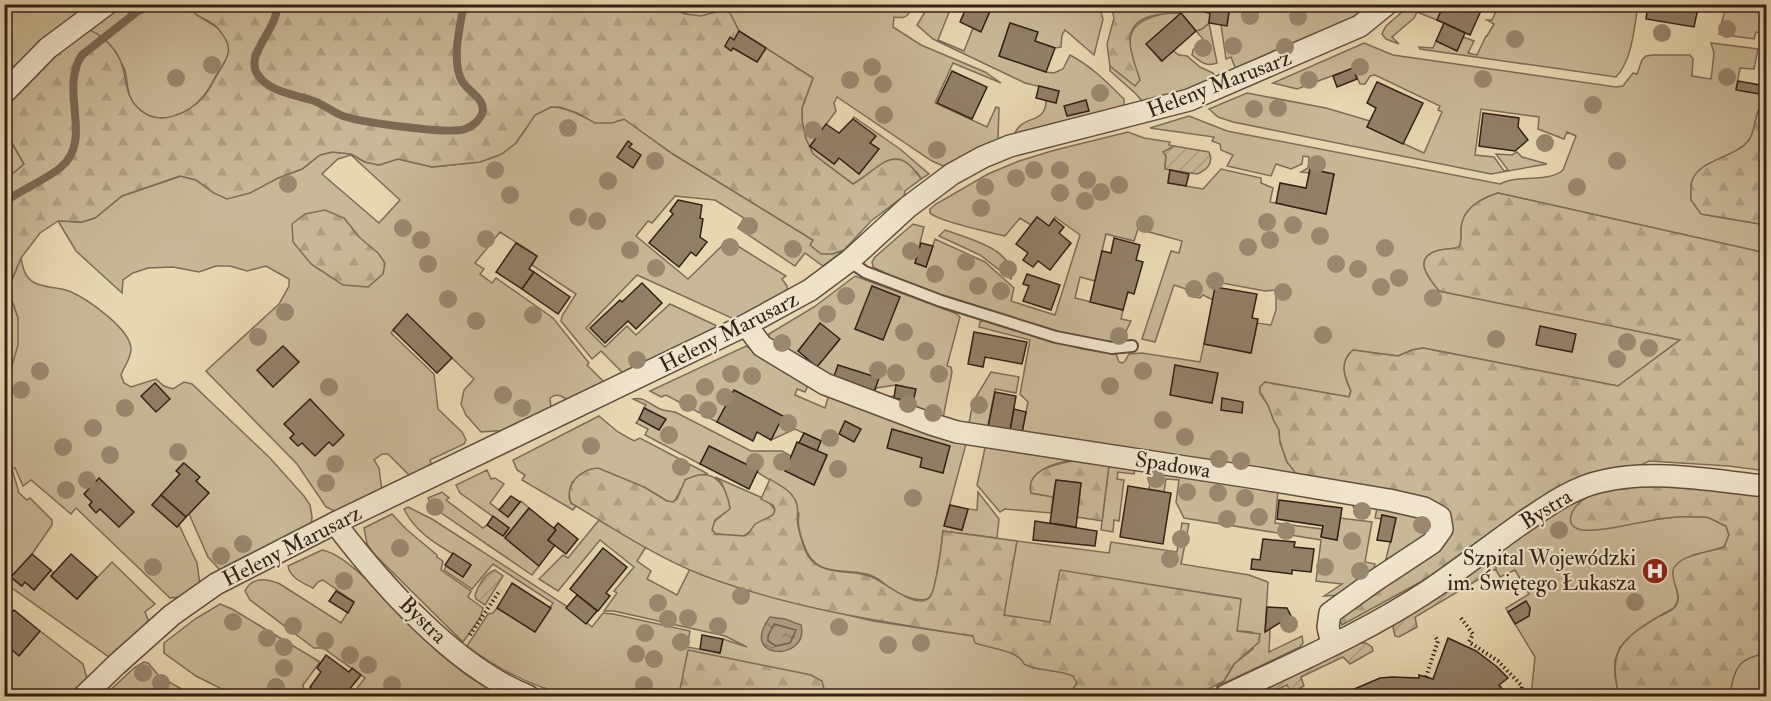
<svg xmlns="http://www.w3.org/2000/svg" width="1771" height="701" font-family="'IM FELL Double Pica',serif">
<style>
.grass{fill:#c9b897;stroke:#7e6c57;stroke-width:1.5;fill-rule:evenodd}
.forest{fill:url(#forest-firs);stroke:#7e6c57;stroke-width:1.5}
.garden{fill:url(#garden-furrows);stroke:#7e6c57;stroke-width:1.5}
.water{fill:url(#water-ripples);stroke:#7b6954;stroke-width:1.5}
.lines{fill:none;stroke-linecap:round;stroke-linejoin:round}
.shore{stroke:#705c4a;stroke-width:1.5}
.stream{stroke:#7b6954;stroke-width:8}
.building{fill:#927f67;stroke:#342017;stroke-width:1.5}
.lane-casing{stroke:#614e3e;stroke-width:14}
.street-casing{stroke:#614e3e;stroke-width:24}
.path{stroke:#342017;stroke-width:4;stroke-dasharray:1.5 3;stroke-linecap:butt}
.lane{stroke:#f0e5cc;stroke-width:10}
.street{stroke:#f0e5cc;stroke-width:21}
.tree{fill:#99876e}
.labels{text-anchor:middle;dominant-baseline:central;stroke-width:4.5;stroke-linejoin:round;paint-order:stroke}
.street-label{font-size:22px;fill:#342017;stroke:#f0e5cc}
.poi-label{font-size:22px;fill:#342017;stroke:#f0e5cc;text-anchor:end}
</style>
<defs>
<pattern id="forest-firs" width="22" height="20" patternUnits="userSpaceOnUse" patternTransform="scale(1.5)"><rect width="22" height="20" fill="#c9b897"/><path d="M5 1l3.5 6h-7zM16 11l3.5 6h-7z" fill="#ad9e81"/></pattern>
<pattern id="garden-furrows" width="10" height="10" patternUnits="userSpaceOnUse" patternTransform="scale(1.5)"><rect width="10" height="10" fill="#c9b897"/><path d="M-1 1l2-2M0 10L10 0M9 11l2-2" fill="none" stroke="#ad9e81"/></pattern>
<pattern id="water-ripples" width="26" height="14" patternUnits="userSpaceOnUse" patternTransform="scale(1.5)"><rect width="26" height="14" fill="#ab997d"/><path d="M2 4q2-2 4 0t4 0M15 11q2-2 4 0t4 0" fill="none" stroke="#8c7c65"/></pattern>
</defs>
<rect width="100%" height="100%" fill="#e8d7b1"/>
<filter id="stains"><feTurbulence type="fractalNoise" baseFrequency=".00333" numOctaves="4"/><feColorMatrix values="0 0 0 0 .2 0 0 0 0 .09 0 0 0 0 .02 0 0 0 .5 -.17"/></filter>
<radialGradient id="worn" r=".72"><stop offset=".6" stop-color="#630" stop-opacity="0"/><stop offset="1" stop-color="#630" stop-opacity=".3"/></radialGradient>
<g class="grass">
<polygon points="1365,4 1367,8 1345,22 1236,70 1231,57 1226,59 1221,25 1227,25 1230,5"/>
<polygon points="4,5 93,5 19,66 10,66 5,57"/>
<path d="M118,5H188C196,21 220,22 228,41C233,53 223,64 217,74C213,81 210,88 205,94C190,115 159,128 138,108C123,94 130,78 123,66C118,58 92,36 83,28Z"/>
<path d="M660,5H901L910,11C906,19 902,18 894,17L893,27L921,45L985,72L1001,83L953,63L935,103L987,127L996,107L999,108L998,140L943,166L932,161L837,97L834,103L836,111L810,146L834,164L839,158L859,174L879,149L870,143L875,136L853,119L854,117L900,149L929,174L921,179L917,172L872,173L853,184L813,154L806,139L802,121V108L813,78L739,31L730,14C716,12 714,14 702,16C688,17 673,9 660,5Z"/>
<path d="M929,5H952L938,40L964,51L973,28L981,31L993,5H1099L1103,19L1094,55L1065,30L1062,35L1061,47L1055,48L1035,41L1037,32L1010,23L999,56L1046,72L1054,73L1063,69L1070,55C1091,66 1107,82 1124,99V107L1018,134L1015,133C1023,114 1046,125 1046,100L1056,103L1059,91L1025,83L933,39L917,25Z"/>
<polygon points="1410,5 1444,5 1437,20 1417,12 1414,18 1392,37 1399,44 1386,39 1382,34 1386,26"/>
<path d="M1499,5H1638C1634,27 1633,59 1616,77L1420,49L1419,47L1433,48L1436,41L1457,50L1463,37L1474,41L1468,53L1477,55L1486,36H1487L1494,24L1487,20H1492Z"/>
<polygon points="1726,5 1766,5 1766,34 1756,32 1754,39 1719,34"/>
<path d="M1168,13H1181L1147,44L1161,61L1173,51L1179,55L1187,56L1200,67L1213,73L1216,78C1193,88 1166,102 1142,101L1135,93L1110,71V66L1135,85C1130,44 1117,22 1168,13Z"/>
<path d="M1209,23L1217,63C1206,67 1201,62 1192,55L1193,50L1203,39L1196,31L1202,29Z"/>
<path d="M1364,43L1393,55L1616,87L1623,86L1633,73L1637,74L1642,60L1646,56L1652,55H1690L1693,59L1692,76L1711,79L1714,53L1711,43L1758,49L1754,69L1740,68L1736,89L1766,95V104C1753,108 1757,129 1749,140C1736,158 1699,159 1692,181C1690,187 1691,194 1691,200L1702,214L1766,225V253L1498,193C1480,199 1463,208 1461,228C1461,235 1462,241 1459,247C1452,250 1447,248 1440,250C1411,257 1428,277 1439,291L1681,339L1618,386L1423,348L1412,350L1398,356L1353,350C1339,362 1344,376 1351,391L1349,397L1265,382L1260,387V393L1268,405L1274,421L1279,430L1280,442L1287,462L1305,482L991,432L941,422L883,401L884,398L894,396V398L913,402L915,389L896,385L876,388L872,397L829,381L770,347L769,334L814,307L855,276L955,313L960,317L947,366L951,367L952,372L943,418L969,423L973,402L991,372L1019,377L1016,393L995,389L988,426L1022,433L1028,402L1020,394L1030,340L979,327L980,322L984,320L1082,349L1116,354L1119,362L1122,363L1125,361L1129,354L1142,353L1200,362L1204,344L1251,353L1257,323L1271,325L1276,310V290L1265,291L1217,282L1213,300L1203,295L1200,298L1189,296L1186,289L1174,285L1155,342L1142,339L1171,251L1179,253L1182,241L1138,229L1134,241L1106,234L1095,281L1080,277L1075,298L1123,310L1121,319L1131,321L1121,341C1081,344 1037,325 999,313C956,299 912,288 873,267L872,262L875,257L913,224L924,227L915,263L926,267L935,239L985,262L1014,288L1011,301L1055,315L1080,235L1055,217L1049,226L1037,217L1031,225L1020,218L1005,236C990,232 939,222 930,213V209L936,204L988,174L1019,161L1055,150L1128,132L1144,138L1170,142L1169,145L1174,146L1164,152L1166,156L1165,168L1170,170L1168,183L1203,189L1221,169L1261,178V183L1273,188L1270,202L1326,214L1334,174L1310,169L1309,173L1301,172L1308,168L1309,157L1303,156L1302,164L1291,169L1276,164L1271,176L1227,166L1233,155L1221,150L1220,144L1212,141L1214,137L1150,128L1189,116L1227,131L1500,184C1519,174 1549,183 1563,170L1576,136L1567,132L1564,139L1538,129L1539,117L1481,109L1475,155L1494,157L1504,171L1508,170L1496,154L1512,155L1517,152L1522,157L1547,164L1491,174L1233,122L1218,117L1209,109L1247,93L1326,108L1370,121L1367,127L1424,153L1442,112L1438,110L1440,106L1375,75L1370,76L1365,84H1360L1353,68L1297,89L1273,83Z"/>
<path d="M551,107C582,108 589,131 624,119L673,154L813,240L832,254L844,250L823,266L805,253L795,266L738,228L744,218L715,200L675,196L652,223L648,221L636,236L688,279L728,240L786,276L782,279L787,286V292L736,320L637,275L586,328L605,347L627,326L636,335L670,304L717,326L715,331L625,375L601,351L592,359L561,321L562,316L576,294L532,265L537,256L500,232L475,263L484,269L480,274L492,283L496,278L553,318L589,363L587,365L605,383L569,401C563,397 557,392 550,398L551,409L510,430L481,432L466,415L461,404L464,390L474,379L407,315L391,333L434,374L438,409L462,432L466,440L464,444L430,460L432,467L411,477L388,454H382L374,460L379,468L382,491L337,512L326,507L297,464L206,371L279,304L289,286V279L266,266L247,271L230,266H216L199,272L173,267L148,268L133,273L123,280L122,293L76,251L58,221L82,222L95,218L122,196L181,176L196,180L214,193L278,178L302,169L320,155L332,152L351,154L365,162L379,165L398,159L432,167L480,162L501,154L516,143L535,115ZM351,155L400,200L379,223L322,174L338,159ZM344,218L359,237L311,264Z"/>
<polygon points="4,130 24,164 5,181 4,181"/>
<path d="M945,230C962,236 981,241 996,251C1004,256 1006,263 1015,266L1011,279L980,255L939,236Z"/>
<path d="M21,258C23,267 24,276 33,282C44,288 57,287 69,291C86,298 131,329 131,349C131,359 124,366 121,375L124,383L131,387L156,379L164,386L173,389L184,382L192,384L269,457L304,496L310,505L312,517L311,526L238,560L220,570L208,557L189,514L208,492L196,481L199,477L183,463L177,471L180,474L152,505L177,527L179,525L197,563L200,585L181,597L170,598L76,508L71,514L31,480L23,486L15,468L12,469L19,493L27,500L30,498L52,520V525L32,554L11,578L21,586L25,582L34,590L51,570L54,573L51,577L77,599L112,562L155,604L145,612L149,622L109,657L5,583V381L9,376L18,318L12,301L11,282Z"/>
<path d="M746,346L810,381L805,392L797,389L795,395L825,408L830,391L966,444L944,526L962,530L968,509L977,510L978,492L999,519L997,538L943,531C942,542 936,592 930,597C923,604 903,596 895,592C889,589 886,585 881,581C855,561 818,586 804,545C800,534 797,525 799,514L783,488L757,472L758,470L709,446L700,464L645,435L648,429L636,423L639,419L659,430L665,419L644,408L646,405L633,399C644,396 650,405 660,409C665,411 670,411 675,412L751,451H782L791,456L785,471L814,485L827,456L817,451L821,441L795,429L771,440L783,416L734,391L717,422L666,395L661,397L650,391Z"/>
<path d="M599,416L618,432L634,441L640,438L708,474C701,474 689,479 684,485C679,489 679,497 673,502L667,501L644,487L572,482L569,498L571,503L576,506L573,510L522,480L525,475L517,470L513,460Z"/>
<path d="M994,444L1135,469L1134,474L1118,472L1117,479L1124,480L1119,521L1114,520L1113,532L1101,530L1109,465C1099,464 1086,459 1075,460C1057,462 1026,470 1031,493L1053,497L1051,513L1005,509L1000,512L977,485L985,448Z"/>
<polygon points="487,470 491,479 495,478 504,484 490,503 508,517 521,501 529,508 505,538 539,566 532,575 431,506 428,498 442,492 449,498 446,500 483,528 487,525 504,536 509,528 460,493 456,485"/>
<polygon points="1152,471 1411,509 1436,527 1384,567 1396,518 1382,515 1381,519 1375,518 1377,508 1368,507 1366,518 1358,516 1352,504 1278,491 1275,523 1322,529 1321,537 1337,540 1340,518 1372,522 1365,562 1375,564 1373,572 1340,595 1324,596 1342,584 1316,581 1321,540 1184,518 1176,502 1179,480 1166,479 1164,492 1149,489"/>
<path d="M715,477L767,500L775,510L773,515L744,536L716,534L712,530C712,518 723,517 730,508L722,483Z"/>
<polygon points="1595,493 1641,521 1683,516 1708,517 1726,526 1729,535 1724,547 1713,551 1693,555 1677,590 1678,600 1674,608 1663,614 1620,647 1615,661 1615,676 1619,696 1531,696 1535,657 1515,624 1529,616 1530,608 1526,602 1508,612 1506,608 1529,594 1515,570 1500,577 1489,558 1569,503"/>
<path d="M408,507L432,519L568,607L592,627L603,613L613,614L690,631L687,647L720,653L723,639L747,647L725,636L614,611H604L617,593L614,591L634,567L600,540L558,591L539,579L563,555L568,558L599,520L646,547L637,561L651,571L647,579L677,595L690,569L766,595L873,621L973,636L987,646L995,647L1019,656L1033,668L1063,672L1073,676L1077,683L1068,696H575C536,689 499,670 467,646L488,614L493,613L497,608L535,632L553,603L493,564L472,589L444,570L446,566L463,577L471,565C447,549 418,538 404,509Z"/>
<polygon points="392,514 406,529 437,555 437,557 443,561 441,570 471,591 468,597 483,608 480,618 463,642 375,555 367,544 364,528"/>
<polygon points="1182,523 1189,524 1181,564 1249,575 1268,582 1265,631 1270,629 1269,652 1302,636 1303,643 1300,647 1216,687 1224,681 1234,664 1253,649 1252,632 1236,631 1241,599 1060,571 1050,623 1003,615 1017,541 1109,553 1111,542 1177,552"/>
<path d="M322,550C351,555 396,612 418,633C443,658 470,681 502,696H351L365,678L323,648H314L250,600L245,591C252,576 268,579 280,584L341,623L354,602L323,580L318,582L313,588C303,583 290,578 288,566Z"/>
<polygon points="220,604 232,609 320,662 303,685 304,691 312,696 226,696 228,692 196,676 164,653 164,643 195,619"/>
<polygon points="40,631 83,664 87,679 68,696 5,696 4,643"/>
<path d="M1766,654V696H1730C1733,670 1738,657 1766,654Z"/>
<polygon points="144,662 148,663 160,677 194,696 104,696 134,668"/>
</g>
<g class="forest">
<path d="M188,4H660L685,14L701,16L724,10L730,13L739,31L734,40L730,38L725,47L731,50L733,48L757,62L766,48L813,78L802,108V121L806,139L813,154L853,184C881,167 896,140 921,179L905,191L904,196L871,221L844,250L832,254H821L810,245L813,240L673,154L624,119L612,123H595L577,113L560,107H551L535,115L516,143L502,154L480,162L432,167L398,159L379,165L365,162L351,154L332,152L320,155L302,169L278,178L250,193L227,199L214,193L196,180L180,176L122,196L95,218L82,222L58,221L40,233L21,258L11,282L12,301L18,318V345L9,376L5,381L4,181L24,164L5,130V103L83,28C101,32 119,50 123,69C127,83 126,96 137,107C157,129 189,114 205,95C210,89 213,81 217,75C226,60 235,50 222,34C219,30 217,26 213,24C203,17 193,16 188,4Z"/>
<path d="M1111,5H1205L1204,12L1210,13L1209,23L1202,29L1196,31L1181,13C1163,13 1132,14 1130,38C1129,51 1136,67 1140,80L1135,86L1110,66L1107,44L1114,18Z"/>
<path d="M1766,104V225L1701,214L1691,200C1691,194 1690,187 1692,181C1699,159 1736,158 1749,140C1757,129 1753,108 1766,104Z"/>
<path d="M1498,193L1766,253V471L1729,466L1649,461L1631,470L1593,474L1551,491L1522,509L1426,579L1342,625L1339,619L1448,524L1301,480L1287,462L1280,442L1279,430L1274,421L1268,405L1260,393V387L1265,382L1349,397L1351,391C1344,376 1339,362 1353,350L1398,356L1412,350L1423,348L1618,386L1680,340L1439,291C1428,277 1411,257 1440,250C1447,248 1452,250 1459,247C1462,241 1461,235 1461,228C1463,208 1480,199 1498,193Z"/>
<polygon points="325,210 344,218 359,237 378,253 385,263 383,274 368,287 343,285 311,264 293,242 292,224 305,214"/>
<path d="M1077,460L1109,465L1102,521L1077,517L1081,483L1056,480L1053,497L1031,493C1025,468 1059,464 1077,460Z"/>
<path d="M598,468L644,487L667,501L673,502L677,499L685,480C712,466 726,482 730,509L715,520L712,530L716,534L744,536L748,534L755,524L773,515L775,510L773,505L761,499L770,479C777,484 787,488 792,495C801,506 796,514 798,526C800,535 803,548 808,556C823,578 852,568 872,577C884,582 916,610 929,598C936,592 942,541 943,531L1017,541L1004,615L1050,622L1060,570L1241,599L1237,631L1260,634L1259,642L1234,664L1224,681L1195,696H1068L1077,683L1073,676C1057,669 1039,672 1024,664C1019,650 987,648 975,643L973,636C882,622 789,608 702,575C656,557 613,528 571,503C564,484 581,469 598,468Z"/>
<path d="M1649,484L1766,495V654C1738,657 1733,670 1730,696H1619C1609,653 1618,641 1656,618C1661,615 1671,612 1675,607C1684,596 1671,583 1673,571C1675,555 1711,552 1724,547L1729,535L1726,526C1720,524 1715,520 1709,518C1704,516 1697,517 1691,517C1658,515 1627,528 1595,530C1556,534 1569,503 1595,493C1611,486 1632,486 1649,484Z"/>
<polygon points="688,650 811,675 822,681 824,689 823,696 681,696 679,694"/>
</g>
<g class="garden">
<path d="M1174,146L1209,152C1214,163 1207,170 1197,174L1165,169L1166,156L1163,152Z"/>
<polygon points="1489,558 1496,567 1496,569 1415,617 1417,627 1399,637 1395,636 1393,627 1397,620"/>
<path d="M495,570L503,576L485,605L476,599L475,595C478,586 485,573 495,570Z"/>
<polygon points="1358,643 1366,643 1372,647 1373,651 1350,664 1343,657 1301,677 1304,686 1295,691 1290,691 1287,685 1263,696 1250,696"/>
</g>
<path class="water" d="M770,617L785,619L801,625C810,662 737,661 770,617Z"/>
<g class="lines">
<polygon class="shore" points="774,624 796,630 790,643 776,646 768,641 768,636"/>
<g class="stream">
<path d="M277,4C279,29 243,55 258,75C269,92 294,94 311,100C322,103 332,112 343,116C361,122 449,135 465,129C472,127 479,121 482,114C487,99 468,92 462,81C451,62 460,25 464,4"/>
<path d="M4,202C21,190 45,180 60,168C95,140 58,91 82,55L138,11L152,6L169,4"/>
</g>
</g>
<g class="building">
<polygon points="968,4 993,4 981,32 960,22"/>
<polygon points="1205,4 1230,4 1227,26 1209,23 1210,13 1204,12"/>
<polygon points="1444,4 1484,4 1470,35 1437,20"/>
<polygon points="1648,4 1699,4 1694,27 1646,19"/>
<polygon points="1181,13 1196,31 1162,61 1146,44"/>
<polygon points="1010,23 1038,32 1035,41 1055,48 1046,72 999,56"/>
<polygon points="1444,23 1465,33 1457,51 1436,41"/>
<polygon points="739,31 766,48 757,62 733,48 731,51 725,46 730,37 734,40"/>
<polygon points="1353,68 1357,79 1337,87 1333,76"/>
<polygon points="952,71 987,87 972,119 937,103"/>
<polygon points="1738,81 1766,86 1766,84 1766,95 1736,90"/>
<polygon points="1377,82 1423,103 1403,144 1367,127 1376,108 1367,103"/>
<polygon points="1039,86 1059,91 1056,103 1036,98"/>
<polygon points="1086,100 1089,111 1067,116 1064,106"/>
<polygon points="1483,113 1519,118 1518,127 1528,140 1515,151 1479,146"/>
<polygon points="853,119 876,136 870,143 879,149 859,174 839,158 834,164 810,146 826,124 839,133"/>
<polygon points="628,141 632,144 629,147 641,155 633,168 617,157"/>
<polygon points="1310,169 1334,174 1326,214 1276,203 1280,183 1306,188"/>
<polygon points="1170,170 1189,174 1186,186 1168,183"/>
<polygon points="678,200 702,205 700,218 703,219 700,237 707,242 696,256 691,252 679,267 649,243 673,214 670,211"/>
<polygon points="1037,217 1049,226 1054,219 1064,227 1059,233 1071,243 1050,270 1038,261 1033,267 1023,260 1028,253 1016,244"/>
<polygon points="1114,238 1140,245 1136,260 1143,262 1134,294 1128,292 1123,310 1090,302 1102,251 1111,253"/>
<polygon points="516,243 537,256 529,269 534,272 522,289 496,272"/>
<polygon points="921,243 933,246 926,267 915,263"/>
<polygon points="534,272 570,297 558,314 522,289"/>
<polygon points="1027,274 1060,285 1051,310 1023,301 1029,286 1023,284"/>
<polygon points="642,283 662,303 636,329 628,321 605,343 590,328 620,300 622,302"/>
<polygon points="872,286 900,297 883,340 855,329"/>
<polygon points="1215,287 1257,294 1252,318 1258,319 1251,353 1204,344"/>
<polygon points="407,314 452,358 437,373 393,330"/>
<polygon points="820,323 840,339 817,367 798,351"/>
<polygon points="1540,326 1576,334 1572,352 1536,345"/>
<polygon points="974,332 1027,342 1022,364 985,357 983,367 968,364"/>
<polygon points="283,346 299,362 273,387 257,370"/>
<polygon points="838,365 879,378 874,392 833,379"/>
<polygon points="1175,365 1218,373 1212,403 1170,395"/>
<polygon points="155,383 170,399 156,412 141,396"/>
<polygon points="896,385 916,389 913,402 894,398"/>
<polygon points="734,390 783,416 771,440 757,432 753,441 717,422"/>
<polygon points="995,392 1016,396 1010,431 988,427"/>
<polygon points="1222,398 1243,402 1242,413 1221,410"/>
<polygon points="310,399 344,435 333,446 329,442 315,456 302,443 298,446 290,438 294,434 284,424"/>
<polygon points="644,408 666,419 659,430 639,419"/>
<polygon points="1014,409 1026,412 1022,433 1010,431"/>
<polygon points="845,421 861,429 854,442 839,434"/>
<polygon points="892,429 950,446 943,473 920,467 922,458 887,448"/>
<polygon points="804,433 821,441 817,451 799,443"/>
<polygon points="797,442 827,455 814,485 785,471"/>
<polygon points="709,446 758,470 749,489 700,464"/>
<polygon points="184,463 200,477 196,481 209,493 186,517 161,495 180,474 176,471"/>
<polygon points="99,478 134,512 119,527 100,509 96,513 89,505 92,502 84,494"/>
<polygon points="1056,480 1081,483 1076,527 1050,523"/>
<polygon points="1128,486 1171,493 1163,544 1120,537"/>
<polygon points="161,495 186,517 177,527 152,505"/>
<polygon points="511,496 520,502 508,517 499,510"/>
<polygon points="1279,500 1342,508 1337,540 1321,537 1323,526 1277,519"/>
<polygon points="950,505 968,509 962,530 944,526"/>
<polygon points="529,508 556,530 548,540 555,545 539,566 505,538"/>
<polygon points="1382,515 1396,518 1391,542 1377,540"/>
<polygon points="493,516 509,528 503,536 487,525"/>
<polygon points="1035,521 1097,531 1095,546 1033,540"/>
<polygon points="558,523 578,539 566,554 548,540 556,530 554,528"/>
<polygon points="1263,539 1295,542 1294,547 1314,549 1311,572 1292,570 1292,574 1251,569 1252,559 1260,560"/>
<polygon points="603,548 627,567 606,593 610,596 598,611 570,589"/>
<polygon points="453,553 471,565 463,577 445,565"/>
<polygon points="32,554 51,570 34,590 25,582 22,586 11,577"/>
<polygon points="71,554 97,577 77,599 51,576"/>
<polygon points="512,583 551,608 535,632 497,608"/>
<polygon points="336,591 354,602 348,613 329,601"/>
<polygon points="577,595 597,611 586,624 566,608"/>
<polygon points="1526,601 1530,608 1529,616 1515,624 1508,612"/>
<polygon points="1267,607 1287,608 1291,616 1265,632"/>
<polygon points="14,610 40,631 19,656 4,643 4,612 9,616"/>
<polygon points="702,635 723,639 720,653 700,649"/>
<polygon points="1448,638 1476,651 1496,666 1508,678 1499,685 1508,696 1338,696 1380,678 1392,677 1419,678 1419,675 1433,679"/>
<polygon points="326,655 349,672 352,668 361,675 348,691 350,693 347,696 322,696 310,687 321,672 317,668"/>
</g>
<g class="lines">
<defs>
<polyline id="lane" points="849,261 865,272 941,301 1056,337 1112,348 1132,346"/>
<g id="street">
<polyline points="4,93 48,48 107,4"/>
<polyline points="746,325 762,346 825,384 931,424 957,432 1257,478 1389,500 1424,508 1440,517 1442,529 1432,543 1373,582 1330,613 1328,627 1332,644"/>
<path d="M335,523C382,585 455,667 528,696"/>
<polyline points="84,696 116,665 172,615 216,584 335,523 746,325 810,290 849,261 908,207 952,174 983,157 1010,146 1189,100 1360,26 1387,4"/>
<path d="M1225,696C1294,663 1367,632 1431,589C1465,566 1497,540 1531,517C1553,502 1577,486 1603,481C1656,469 1713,481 1766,486"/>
</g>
</defs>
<use href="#lane" class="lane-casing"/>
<use href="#street" class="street-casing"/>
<g class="path">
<polyline points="1461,618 1473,634 1469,642 1498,661 1522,686 1521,696"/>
<polyline points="470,635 500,590"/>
<polyline points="1426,677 1438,641 1434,635"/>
</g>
<use href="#lane" class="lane"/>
<use href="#street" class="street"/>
</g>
<g class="tree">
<circle cx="1250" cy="16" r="9"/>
<circle cx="1298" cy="17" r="9"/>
<circle cx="1727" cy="29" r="9"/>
<circle cx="1662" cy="33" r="9"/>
<circle cx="1515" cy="39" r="9"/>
<circle cx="1233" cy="46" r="9"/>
<circle cx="1285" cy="47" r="9"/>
<circle cx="1203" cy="48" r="9"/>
<circle cx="212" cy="65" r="9"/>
<circle cx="872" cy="67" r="9"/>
<circle cx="1360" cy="67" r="9"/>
<circle cx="1727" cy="77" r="9"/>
<circle cx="176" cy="78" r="9"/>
<circle cx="1483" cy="79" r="9"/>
<circle cx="850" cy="80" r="9"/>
<circle cx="1309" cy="80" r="9"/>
<circle cx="883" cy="84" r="9"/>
<circle cx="1100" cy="93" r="9"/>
<circle cx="1593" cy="105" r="9"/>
<circle cx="1278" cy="108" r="9"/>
<circle cx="1254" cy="109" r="9"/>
<circle cx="884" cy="115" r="9"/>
<circle cx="568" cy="128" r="9"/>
<circle cx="813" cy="130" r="9"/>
<circle cx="1545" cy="143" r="9"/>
<circle cx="937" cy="150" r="9"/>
<circle cx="655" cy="161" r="9"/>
<circle cx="1617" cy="161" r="9"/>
<circle cx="1317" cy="164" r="9"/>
<circle cx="495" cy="170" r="9"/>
<circle cx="1034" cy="170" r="9"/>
<circle cx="1060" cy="170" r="9"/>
<circle cx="1016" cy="178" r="9"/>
<circle cx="1087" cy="180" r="9"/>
<circle cx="608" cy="181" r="9"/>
<circle cx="288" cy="184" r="9"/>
<circle cx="1119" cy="185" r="9"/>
<circle cx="985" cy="187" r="9"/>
<circle cx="1577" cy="187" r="9"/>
<circle cx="1101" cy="192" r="9"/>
<circle cx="1060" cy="193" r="9"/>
<circle cx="510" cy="195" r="9"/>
<circle cx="1085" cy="201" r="9"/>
<circle cx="981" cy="208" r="9"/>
<circle cx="578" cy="217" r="9"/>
<circle cx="597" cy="221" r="9"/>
<circle cx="1267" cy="222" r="9"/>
<circle cx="1145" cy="224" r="9"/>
<circle cx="1293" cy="225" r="9"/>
<circle cx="749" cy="226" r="9"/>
<circle cx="403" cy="228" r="9"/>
<circle cx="1320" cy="236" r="9"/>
<circle cx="486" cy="239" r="9"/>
<circle cx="421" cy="240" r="9"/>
<circle cx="1270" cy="240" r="9"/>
<circle cx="730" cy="247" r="9"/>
<circle cx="1248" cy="247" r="9"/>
<circle cx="1385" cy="248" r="9"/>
<circle cx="793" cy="249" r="9"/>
<circle cx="630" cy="250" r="9"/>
<circle cx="911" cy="251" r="9"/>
<circle cx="966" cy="262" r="9"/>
<circle cx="428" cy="264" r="9"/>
<circle cx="1336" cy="264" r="9"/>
<circle cx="656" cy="268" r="9"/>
<circle cx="1008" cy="269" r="9"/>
<circle cx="1358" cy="269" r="9"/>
<circle cx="935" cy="274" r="9"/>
<circle cx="1399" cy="278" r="9"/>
<circle cx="1215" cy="281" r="9"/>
<circle cx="978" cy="286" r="9"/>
<circle cx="1381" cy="287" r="9"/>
<circle cx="1194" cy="289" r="9"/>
<circle cx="1001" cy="291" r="9"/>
<circle cx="1283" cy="292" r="9"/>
<circle cx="846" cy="296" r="9"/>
<circle cx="1433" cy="298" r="9"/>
<circle cx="448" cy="299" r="9"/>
<circle cx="285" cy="312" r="9"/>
<circle cx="827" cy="314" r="9"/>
<circle cx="533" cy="315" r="9"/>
<circle cx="476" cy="321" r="9"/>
<circle cx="904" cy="332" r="9"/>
<circle cx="1323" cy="335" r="9"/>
<circle cx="1119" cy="336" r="9"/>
<circle cx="258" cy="337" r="9"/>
<circle cx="1496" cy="339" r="9"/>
<circle cx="1627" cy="342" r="9"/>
<circle cx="782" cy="343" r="9"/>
<circle cx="1649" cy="348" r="9"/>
<circle cx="926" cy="351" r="9"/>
<circle cx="1617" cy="359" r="9"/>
<circle cx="637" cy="360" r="9"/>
<circle cx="878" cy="370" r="9"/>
<circle cx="40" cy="371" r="9"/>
<circle cx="1143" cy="371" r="9"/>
<circle cx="896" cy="373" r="9"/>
<circle cx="731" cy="374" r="9"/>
<circle cx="939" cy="374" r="9"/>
<circle cx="752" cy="376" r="9"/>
<circle cx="1110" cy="386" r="9"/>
<circle cx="329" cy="387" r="9"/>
<circle cx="705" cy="387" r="9"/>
<circle cx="21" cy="390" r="9"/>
<circle cx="503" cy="395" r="9"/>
<circle cx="725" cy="397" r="9"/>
<circle cx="688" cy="403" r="9"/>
<circle cx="908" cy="404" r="9"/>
<circle cx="979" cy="405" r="9"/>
<circle cx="125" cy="408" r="9"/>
<circle cx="522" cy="408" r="9"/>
<circle cx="708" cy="410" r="9"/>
<circle cx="933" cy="413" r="9"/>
<circle cx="1163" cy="420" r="9"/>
<circle cx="788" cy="423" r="9"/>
<circle cx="93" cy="428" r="9"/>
<circle cx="669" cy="435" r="9"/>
<circle cx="1185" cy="437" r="9"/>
<circle cx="830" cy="438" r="9"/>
<circle cx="591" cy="446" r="9"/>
<circle cx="63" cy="447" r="9"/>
<circle cx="178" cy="452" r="9"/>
<circle cx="110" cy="455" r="9"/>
<circle cx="1219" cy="459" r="9"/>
<circle cx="1241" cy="461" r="9"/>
<circle cx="755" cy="462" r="9"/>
<circle cx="782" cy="462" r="9"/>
<circle cx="335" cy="464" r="9"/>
<circle cx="681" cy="467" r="9"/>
<circle cx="838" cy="469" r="9"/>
<circle cx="1156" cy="479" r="9"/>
<circle cx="87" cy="480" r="9"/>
<circle cx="326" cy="483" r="9"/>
<circle cx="66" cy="490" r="9"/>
<circle cx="1187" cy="492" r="9"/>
<circle cx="1218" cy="493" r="9"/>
<circle cx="913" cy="498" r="9"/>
<circle cx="1245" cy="498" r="9"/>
<circle cx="435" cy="507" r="9"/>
<circle cx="1362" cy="511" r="9"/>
<circle cx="1259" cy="517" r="9"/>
<circle cx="1227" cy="519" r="9"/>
<circle cx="1422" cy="525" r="9"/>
<circle cx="1559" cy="530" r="9"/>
<circle cx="1286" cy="531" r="9"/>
<circle cx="1181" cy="539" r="9"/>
<circle cx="1352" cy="541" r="9"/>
<circle cx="243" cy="544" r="9"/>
<circle cx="400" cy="548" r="9"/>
<circle cx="221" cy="556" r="9"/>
<circle cx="1170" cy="559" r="9"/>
<circle cx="153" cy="567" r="9"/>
<circle cx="1325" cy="567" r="9"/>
<circle cx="1360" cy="571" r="9"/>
<circle cx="344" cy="581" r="9"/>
<circle cx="741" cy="596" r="9"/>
<circle cx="1635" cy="602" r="9"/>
<circle cx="658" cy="603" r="9"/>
<circle cx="688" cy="618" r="9"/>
<circle cx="668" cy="619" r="9"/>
<circle cx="233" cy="622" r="9"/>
<circle cx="1289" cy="624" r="9"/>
<circle cx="293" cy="626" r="9"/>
<circle cx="718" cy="626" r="9"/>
<circle cx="839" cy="627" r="9"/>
<circle cx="645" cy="633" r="9"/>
<circle cx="267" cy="638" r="9"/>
<circle cx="325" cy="641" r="9"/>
<circle cx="681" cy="642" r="9"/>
<circle cx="921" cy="643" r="9"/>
<circle cx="888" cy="645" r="9"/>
<circle cx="284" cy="647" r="9"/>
<circle cx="636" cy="654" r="9"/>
<circle cx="350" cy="655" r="9"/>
<circle cx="654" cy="659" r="9"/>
<circle cx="368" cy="665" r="9"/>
<circle cx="284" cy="668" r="9"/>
<circle cx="143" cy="673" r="9"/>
<circle cx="161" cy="683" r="9"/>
<circle cx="392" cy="685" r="9"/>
<circle cx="644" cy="685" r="9"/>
<circle cx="276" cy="687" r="9"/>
</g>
<defs>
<symbol id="hospital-disc" viewBox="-11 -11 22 22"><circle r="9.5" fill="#8f2418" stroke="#f0e5cc"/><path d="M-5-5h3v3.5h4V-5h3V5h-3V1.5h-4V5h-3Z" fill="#fff"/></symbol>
</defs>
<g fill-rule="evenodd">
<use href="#hospital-disc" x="1640" y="556" width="30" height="30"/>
</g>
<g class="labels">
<g class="street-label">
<text transform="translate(1219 84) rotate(-21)">Heleny Marusarz</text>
<text transform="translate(729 332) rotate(-27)">Heleny Marusarz</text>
<text transform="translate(1173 465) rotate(9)">Spadowa</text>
<text transform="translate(1546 509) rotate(-32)">Bystra</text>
<text transform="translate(292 546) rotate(-27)">Heleny Marusarz</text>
<text transform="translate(423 620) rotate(44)">Bystra</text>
</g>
<g class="poi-label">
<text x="1636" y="558">Szpital Wojewódzki<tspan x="1636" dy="25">im. Świętego Łukasza</tspan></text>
</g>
</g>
<rect width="1771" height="701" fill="none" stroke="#e8d7b1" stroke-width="24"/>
<rect x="6" y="6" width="1759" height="689" fill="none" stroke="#342017" stroke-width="3"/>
<rect x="12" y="12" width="1747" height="677" fill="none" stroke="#342017" stroke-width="1.5"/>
<rect width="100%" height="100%" filter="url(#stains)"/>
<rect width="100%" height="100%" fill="url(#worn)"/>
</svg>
